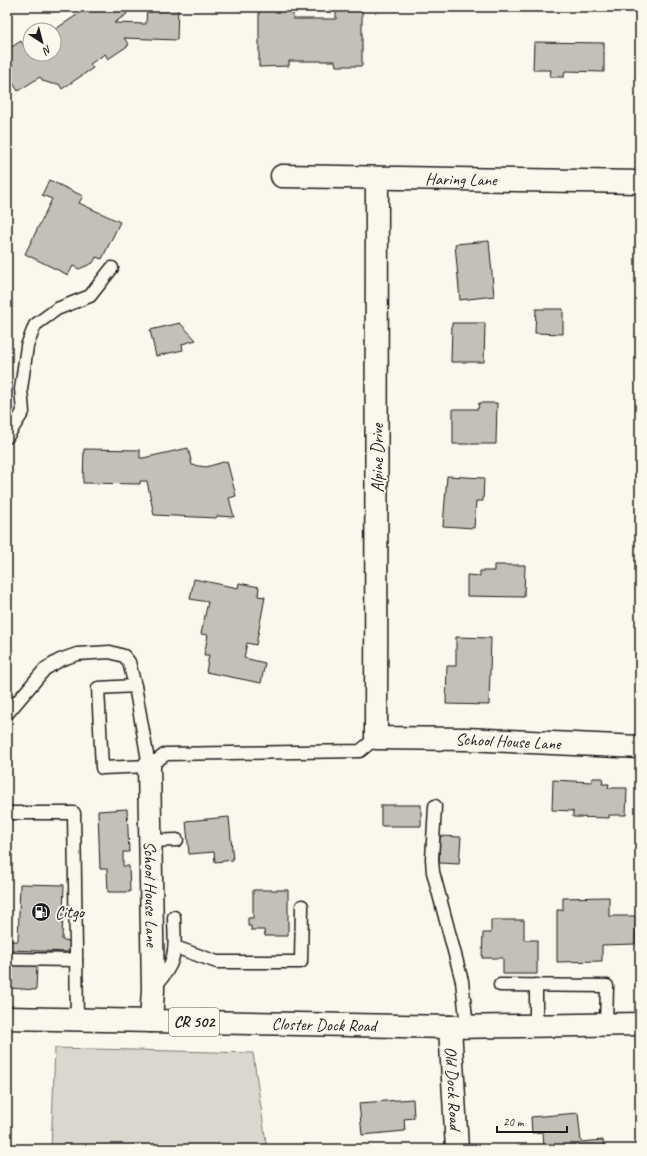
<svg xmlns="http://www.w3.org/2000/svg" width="647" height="1156" font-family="Caveat,sans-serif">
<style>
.green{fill:#dad7ce;stroke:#7b7a75}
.building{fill:#c3c0b8;stroke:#1c1c1c}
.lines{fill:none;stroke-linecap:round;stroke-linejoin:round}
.service-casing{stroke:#1c1c1c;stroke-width:15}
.minor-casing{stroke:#1c1c1c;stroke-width:25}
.primary-casing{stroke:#1c1c1c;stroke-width:25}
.service{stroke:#fbf7ec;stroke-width:12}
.minor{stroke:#fbf7ec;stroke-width:22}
.primary{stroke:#fbf7ec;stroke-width:22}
.labels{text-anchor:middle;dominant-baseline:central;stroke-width:3.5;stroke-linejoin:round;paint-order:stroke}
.shield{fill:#fbf7ec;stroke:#5f5e5a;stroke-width:1}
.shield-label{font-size:16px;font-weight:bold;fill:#1c1c1c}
.street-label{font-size:17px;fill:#1c1c1c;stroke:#fbf7ec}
.poi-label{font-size:17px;fill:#1c1c1c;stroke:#fbf7ec;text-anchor:start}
</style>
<rect width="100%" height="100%" fill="#fbf7ec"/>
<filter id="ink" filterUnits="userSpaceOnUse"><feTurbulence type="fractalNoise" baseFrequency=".025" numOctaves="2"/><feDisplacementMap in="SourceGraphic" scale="8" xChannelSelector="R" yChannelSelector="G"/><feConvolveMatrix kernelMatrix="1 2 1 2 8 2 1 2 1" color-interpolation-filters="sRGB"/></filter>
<g filter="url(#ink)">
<polygon class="green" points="55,1048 253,1053 267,1149 51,1149"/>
<g class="building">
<polygon points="89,7 122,7 127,14 114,23 146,24 147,7 178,7 177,40 124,38 129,45 108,59 105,54 90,64 93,68 62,89 59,84 52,84 43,81 40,77 18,91 7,74 7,50 21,41 31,56 33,54 54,54 54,30"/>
<polygon points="259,7 293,7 293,19 336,19 336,7 362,7 362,66 336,66 335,61 289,61 289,66 259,67"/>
<polygon points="534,42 604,43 604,72 565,71 564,77 550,77 551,70 533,70"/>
<polygon points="49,180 83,196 79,203 120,222 102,259 96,257 93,263 79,269 73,266 68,275 25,254 52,199 42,195"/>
<polygon points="489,241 494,296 460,300 455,244"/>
<polygon points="536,309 563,309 563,334 535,333"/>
<polygon points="180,323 196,340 182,344 183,350 156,356 150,330"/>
<polygon points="452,323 485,323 484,362 451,362"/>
<polygon points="479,403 497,403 496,444 453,444 453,409 478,409"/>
<polygon points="188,448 192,465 206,467 227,461 236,496 229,498 234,517 217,516 216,518 154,515 147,481 140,481 140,484 83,483 84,449 140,450 140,458 143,458"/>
<polygon points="447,476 484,478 483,501 476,501 474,528 443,526"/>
<polygon points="494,565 525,565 524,597 467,596 467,575 480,576 480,571 494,571"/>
<polygon points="194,579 238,588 239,583 259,587 258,596 265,597 256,645 247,643 244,658 265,663 261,683 206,672 209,655 204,655 208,635 201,634 208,602 190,599"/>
<polygon points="456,637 491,638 489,705 446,704 447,666 456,666"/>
<rect x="637" y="679" width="3" height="31"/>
<polygon points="592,778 603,778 602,784 609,784 608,788 627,788 626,815 609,815 609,818 573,817 573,811 552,810 553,780 592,782"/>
<rect x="381" y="805" width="40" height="21"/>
<polygon points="127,809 129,852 123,852 123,866 129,866 130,892 108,892 107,869 100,869 98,811"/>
<polygon points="229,817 233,860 215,862 214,852 189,854 186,821"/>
<polygon points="440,836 461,837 459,864 439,863"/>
<polygon points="20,884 64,885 62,940 72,941 72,952 8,950 9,941 18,941"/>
<polygon points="253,890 288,890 288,936 265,936 264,930 251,930 251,926 248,926 248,918 253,918"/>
<polygon points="609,897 609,916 636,916 635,944 602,945 602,961 557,962 557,910 563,910 563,898"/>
<polygon points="491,920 524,920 524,940 537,940 537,974 503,974 503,958 482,958 483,933 491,933"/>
<polygon points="11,964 37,965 36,990 10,988"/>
<polygon points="413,1099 414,1118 404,1119 405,1131 362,1135 359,1103"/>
<polygon points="578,1113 581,1142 603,1140 604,1149 544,1149 543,1132 532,1133 531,1117"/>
<polygon points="308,1145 308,1149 287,1149 287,1146"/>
</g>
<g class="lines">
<defs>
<g id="service">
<polyline points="7,437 23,412 21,389 27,346 35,325 57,309 90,296 112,268"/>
<polyline points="7,714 45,669 60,660 77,654 110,652 124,656 129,662 135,686"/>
<polyline points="149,766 135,686 98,688 102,768 149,766 166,754 360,751 376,738"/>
<polyline points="435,806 432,859 433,872 462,981 467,1027"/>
<polyline points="7,813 74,813 77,1020"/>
<polyline points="150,841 177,840"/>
<polyline points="175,947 217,962 301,962 302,906"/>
<polyline points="7,959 76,960"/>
<polyline points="500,985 607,986 606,1025"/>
<path d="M154,988C160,981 166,973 170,965C177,950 174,933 174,917"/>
<polyline points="536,1026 536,985"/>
</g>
<g id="minor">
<path id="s1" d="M282,176L640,182"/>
<path id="s2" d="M377,178L376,738L466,739L640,747"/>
<path id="s3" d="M149,766L153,990L151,1021"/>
<path id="s4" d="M450,1027L457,1149"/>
</g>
<g id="primary">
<path id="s5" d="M7,1018L450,1027L640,1024"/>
</g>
</defs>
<use href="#service" class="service-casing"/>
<use href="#minor" class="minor-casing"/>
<use href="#primary" class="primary-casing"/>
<use href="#service" class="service"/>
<use href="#minor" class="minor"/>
<use href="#primary" class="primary"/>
</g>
</g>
<defs>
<symbol id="fuel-disc" viewBox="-11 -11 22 22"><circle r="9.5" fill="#1c1c1c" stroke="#fbf7ec"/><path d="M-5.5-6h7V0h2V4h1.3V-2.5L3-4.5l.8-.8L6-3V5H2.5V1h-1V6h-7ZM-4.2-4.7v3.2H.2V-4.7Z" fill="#fff"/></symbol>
</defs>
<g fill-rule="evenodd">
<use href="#fuel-disc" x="30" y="901" width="22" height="22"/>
</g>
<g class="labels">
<rect class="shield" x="169" y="1008" width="50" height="28" rx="3"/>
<g class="shield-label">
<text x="194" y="1022">CR 502</text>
</g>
<g class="street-label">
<text stroke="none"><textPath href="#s1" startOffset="179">Haring Lane</textPath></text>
<text transform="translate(377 458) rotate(-90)">Alpine Drive</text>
<text stroke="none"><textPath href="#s2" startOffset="692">School House Lane</textPath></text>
<text stroke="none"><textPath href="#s3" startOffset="128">School House Lane</textPath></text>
<text stroke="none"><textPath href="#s5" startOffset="317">Closter Dock Road</textPath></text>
<text stroke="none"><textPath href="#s4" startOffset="61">Old Dock Road</textPath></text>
</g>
<g class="poi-label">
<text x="55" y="912">Citgo</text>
</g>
</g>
<rect width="647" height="1156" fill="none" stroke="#fbf7ec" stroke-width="24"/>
<rect x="12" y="12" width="623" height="1132" fill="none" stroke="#1c1c1c" stroke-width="1.5" filter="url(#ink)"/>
<g transform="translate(42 42) rotate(144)"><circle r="19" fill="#fbf7ec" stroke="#a29f99"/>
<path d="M0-3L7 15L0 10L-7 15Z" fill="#1c1c1c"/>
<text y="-6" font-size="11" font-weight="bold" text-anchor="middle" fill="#1c1c1c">N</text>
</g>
<path d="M497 1126v6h70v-6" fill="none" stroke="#1c1c1c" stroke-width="2"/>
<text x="503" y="1126" font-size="12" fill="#1c1c1c" stroke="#fbf7ec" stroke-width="3" paint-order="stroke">20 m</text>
</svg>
